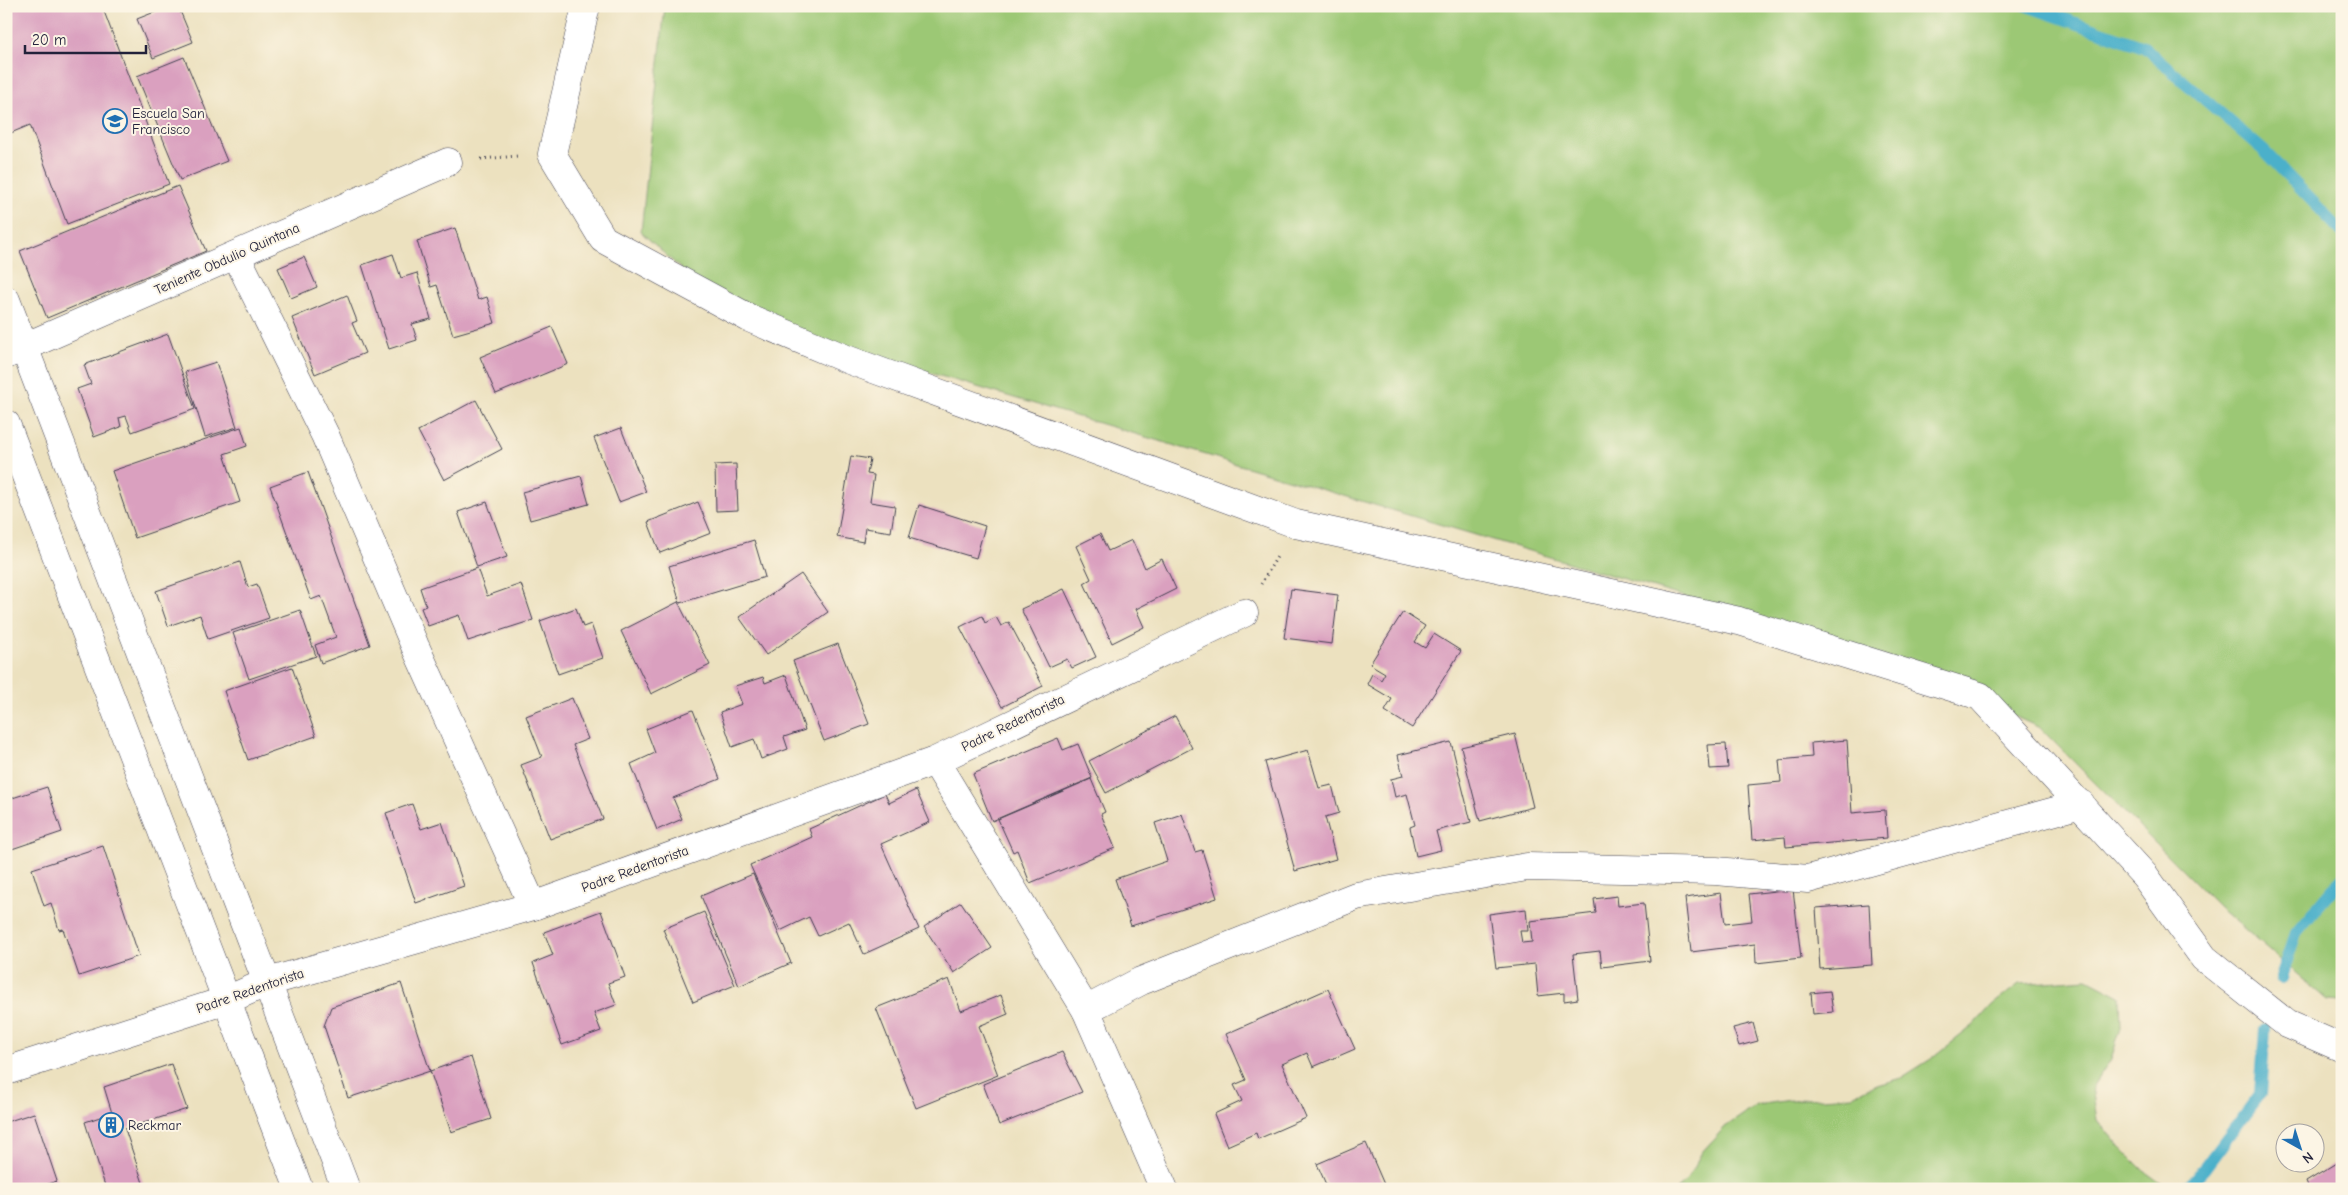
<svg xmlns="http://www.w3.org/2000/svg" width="2348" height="1195" font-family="'Comic Neue',sans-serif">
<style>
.green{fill:#9cc875;stroke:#5f7558}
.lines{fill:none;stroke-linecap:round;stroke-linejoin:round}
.stream{stroke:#4bb0ca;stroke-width:12}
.building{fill:#daa0bf}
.minor-casing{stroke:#403f4f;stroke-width:29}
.secondary-casing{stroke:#403f4f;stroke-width:29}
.path{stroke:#403f4f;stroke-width:3;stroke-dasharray:1 4;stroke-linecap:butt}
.minor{stroke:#fff;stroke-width:28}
.secondary{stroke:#fff;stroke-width:28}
.labels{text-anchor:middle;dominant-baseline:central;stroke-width:4;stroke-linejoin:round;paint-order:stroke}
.poi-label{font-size:14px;fill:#22223b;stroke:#fcf5e5;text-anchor:start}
.street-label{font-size:14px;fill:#22223b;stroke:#fcf5e5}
</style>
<rect width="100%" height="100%" fill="#fcf5e5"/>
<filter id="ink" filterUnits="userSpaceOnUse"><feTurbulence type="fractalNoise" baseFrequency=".02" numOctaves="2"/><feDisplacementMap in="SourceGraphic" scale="10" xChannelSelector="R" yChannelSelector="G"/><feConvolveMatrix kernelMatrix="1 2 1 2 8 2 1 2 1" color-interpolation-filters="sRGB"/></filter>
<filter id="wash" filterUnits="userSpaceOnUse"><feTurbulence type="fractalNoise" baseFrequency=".0096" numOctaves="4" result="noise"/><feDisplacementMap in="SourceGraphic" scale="20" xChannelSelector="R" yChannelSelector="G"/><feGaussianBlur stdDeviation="1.12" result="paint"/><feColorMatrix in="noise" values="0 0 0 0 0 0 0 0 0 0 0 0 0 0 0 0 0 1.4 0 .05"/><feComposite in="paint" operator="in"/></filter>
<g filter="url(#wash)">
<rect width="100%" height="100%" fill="#ece1bf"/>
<g class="green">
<polygon points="665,6 2342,6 2342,1001 2327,1000 2218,906 2040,728 1883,656 755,321 708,294 641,232"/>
<polygon points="2087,979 2120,996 2121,1028 2111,1059 2092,1087 2097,1120 2120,1147 2144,1171 2169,1189 1676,1189 1686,1181 1702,1152 1725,1127 1757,1105 1791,1100 1852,1096 1867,1088 1901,1078 1931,1059 1974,1025 1992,1005 2019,984"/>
</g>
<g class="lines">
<g class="stream">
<polyline points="2027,6 2144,47 2263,150 2342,232"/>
<polyline points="2281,978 2296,933 2342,878"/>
<polyline points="2185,1189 2205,1168 2260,1094 2265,1030"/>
</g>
</g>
<g id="blocks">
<g class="building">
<polygon points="6,6 102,6 169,184 67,224 30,125 6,135"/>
<polygon points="170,6 178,6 193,42 153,58 137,19"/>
<polygon points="184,57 227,161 180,180 137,76"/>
<polygon points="178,186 206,251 47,318 20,251"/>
<polygon points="455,228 478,300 487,297 495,323 453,335 437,285 431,287 417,241"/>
<polygon points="393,254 401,278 417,273 431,319 412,324 417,340 389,349 362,265"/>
<polygon points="304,257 317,287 291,298 278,268"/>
<polygon points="347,295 357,321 352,323 365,353 315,374 292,318"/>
<polygon points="552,327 568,364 496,394 480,357"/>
<polygon points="168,334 195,409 132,432 126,416 119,418 121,427 94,437 77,389 91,384 84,365"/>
<polygon points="216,362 237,427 205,437 185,372"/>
<polygon points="476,400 502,449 444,480 418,431"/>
<polygon points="241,427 247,446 224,454 240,502 135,538 112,471"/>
<polygon points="621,428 646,492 619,502 594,438"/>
<polygon points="851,456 870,459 867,474 874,475 870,502 895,506 891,532 865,528 863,542 837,537"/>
<polygon points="736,464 738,510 716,511 715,465"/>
<polygon points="308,472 370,645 321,663 315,645 336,637 321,596 311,600 270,486"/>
<polygon points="581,476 589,504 530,520 522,492"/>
<polygon points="487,502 507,557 477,567 458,512"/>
<polygon points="698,502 711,533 660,553 648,522"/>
<polygon points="919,505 985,526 976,558 909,538"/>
<polygon points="1100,534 1108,551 1132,540 1145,568 1162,559 1176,589 1136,609 1144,627 1112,643 1084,583 1091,579 1076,546"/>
<polygon points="754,540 765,577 680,603 669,566"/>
<polygon points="240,562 248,587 257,584 269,618 208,639 200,615 168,626 156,591"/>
<polygon points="477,568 487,596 521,584 533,620 468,641 459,615 428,626 421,608 426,606 420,588"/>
<polygon points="801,574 828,612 766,655 739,617"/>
<polygon points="1064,589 1096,657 1072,668 1067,659 1049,667 1021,609"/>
<polygon points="1291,589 1338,595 1332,644 1284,638"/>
<polygon points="678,602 710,665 651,694 621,631"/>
<polygon points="576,608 583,627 591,624 603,658 558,674 540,621"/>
<polygon points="300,610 316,656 249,679 233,633"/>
<polygon points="1403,612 1425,626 1415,642 1425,648 1434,634 1461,651 1412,728 1385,711 1392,699 1367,684 1372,674 1381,680 1385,673 1370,664"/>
<polygon points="982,616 985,623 996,617 1001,626 1009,622 1043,686 1002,707 960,627"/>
<polygon points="838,644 869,724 824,741 793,661"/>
<polygon points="292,667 316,736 248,760 224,691"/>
<polygon points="786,675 805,730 784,737 788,749 761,759 754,739 732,747 720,712 742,704 735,686 763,677 765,683"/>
<polygon points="572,698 588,739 573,745 603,819 550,839 521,765 542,757 526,716"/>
<polygon points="693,710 720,779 673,798 682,819 657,830 631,764 655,753 646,729"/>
<polygon points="1175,716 1192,748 1106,793 1089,761"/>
<polygon points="1515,734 1533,807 1480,821 1461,747"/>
<polygon points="1058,738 1063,750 1078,744 1092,778 992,821 973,774"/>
<polygon points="1847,740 1852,813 1885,810 1887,838 1786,847 1785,837 1752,840 1748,785 1781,782 1779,760 1812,757 1811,743"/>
<polygon points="1451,742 1471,822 1436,831 1441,850 1416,856 1410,827 1415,825 1407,794 1395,797 1391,779 1403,776 1398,755"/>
<polygon points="1726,744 1728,768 1710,769 1708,745"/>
<polygon points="1308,750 1319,788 1332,785 1339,813 1325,817 1336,859 1295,871 1265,762"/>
<polygon points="1091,779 1105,812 1101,814 1115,848 1030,883 1017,850 1013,852 998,819"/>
<polygon points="47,787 62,832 6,851 6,800"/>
<polygon points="916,790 930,822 881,844 919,929 864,954 849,922 818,936 809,917 780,931 750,865 812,837 809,829 885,794 889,803"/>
<polygon points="412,804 421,829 442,822 464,886 416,903 386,813"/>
<polygon points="1182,814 1195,852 1202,850 1217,898 1131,926 1115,879 1167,861 1155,823"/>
<polygon points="103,846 139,956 79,976 63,929 59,930 51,903 44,906 32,869"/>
<polygon points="753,874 791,963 739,986 701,896"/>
<polygon points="1793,889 1801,958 1756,963 1755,944 1691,952 1685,898 1721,893 1725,924 1752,921 1749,894"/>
<polygon points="1617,896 1618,906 1644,903 1650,961 1602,967 1600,951 1573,954 1578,999 1564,1001 1564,993 1538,996 1535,964 1496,968 1489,914 1526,909 1528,931 1520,931 1522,943 1532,942 1530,921 1596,913 1594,899"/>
<polygon points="961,902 992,948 954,973 924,927"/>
<polygon points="1869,904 1872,965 1820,969 1816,908"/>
<polygon points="601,911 625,977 608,983 616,1005 594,1013 601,1031 562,1045 533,963 553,955 544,932"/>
<polygon points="704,912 735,985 693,1002 663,929"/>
<polygon points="949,979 961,1011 1001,995 1008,1014 979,1026 998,1075 916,1108 876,1008"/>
<polygon points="401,983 430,1071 348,1098 324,1026 331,1007"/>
<polygon points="1328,989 1355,1049 1313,1067 1307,1053 1282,1064 1306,1118 1258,1139 1256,1133 1227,1146 1214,1114 1242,1101 1234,1085 1246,1080 1226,1034"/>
<polygon points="1830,991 1833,1012 1813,1014 1811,993"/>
<polygon points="1753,1023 1758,1041 1739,1046 1733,1028"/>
<polygon points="1062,1052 1082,1092 999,1125 983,1084"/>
<polygon points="471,1057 491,1119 451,1132 430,1071"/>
<polygon points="171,1064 187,1109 125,1129 145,1189 106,1189 85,1122 112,1113 104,1087"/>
<polygon points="34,1113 57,1181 34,1189 9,1189 6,1181 6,1122"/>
<polygon points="1366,1143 1386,1189 1328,1189 1317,1164"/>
<polygon points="2342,1160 2342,1189 2309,1189 2306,1182"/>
</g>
</g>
</g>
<g filter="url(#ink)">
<use href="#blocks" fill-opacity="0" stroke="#403f4f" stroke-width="1"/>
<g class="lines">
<defs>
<g id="minor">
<polyline points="586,6 552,154 603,239 749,318 849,360 1296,524 1739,621 1980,696 2145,876 2204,958 2287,1024 2342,1048"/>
<polyline points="236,255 325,435 415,646 533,906"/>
<polyline points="6,355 448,162"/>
<polyline points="935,761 1086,1010 1164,1189"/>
<polyline points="1086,1010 1141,981 1356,896 1527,867 1716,871 1808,879 2081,804"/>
<polyline points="6,1071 227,1000 268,982 533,906 935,761 1244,613"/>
</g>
<g id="secondary">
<polyline points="6,300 346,1189"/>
<polyline points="6,424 299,1189"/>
</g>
</defs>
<use href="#minor" class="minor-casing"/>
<use href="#secondary" class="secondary-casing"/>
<g class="path">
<polyline points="481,159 518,156"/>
<polyline points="1261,584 1278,555"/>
</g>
<use href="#minor" class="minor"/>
<use href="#secondary" class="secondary"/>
</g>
</g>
<defs>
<symbol id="school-ring" viewBox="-11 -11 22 22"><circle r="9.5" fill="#fcf5e5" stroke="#1f6fb2" stroke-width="1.5"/><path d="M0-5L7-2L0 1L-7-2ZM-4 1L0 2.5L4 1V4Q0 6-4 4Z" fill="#1f6fb2"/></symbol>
<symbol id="building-ring" viewBox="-11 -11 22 22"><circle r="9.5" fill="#fcf5e5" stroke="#1f6fb2" stroke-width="1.5"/><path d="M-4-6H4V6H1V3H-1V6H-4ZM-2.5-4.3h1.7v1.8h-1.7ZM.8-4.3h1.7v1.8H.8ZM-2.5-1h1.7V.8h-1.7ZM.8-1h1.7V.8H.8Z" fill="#1f6fb2"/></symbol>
</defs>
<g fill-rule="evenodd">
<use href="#school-ring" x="101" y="107" width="28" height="28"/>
<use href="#building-ring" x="97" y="1111" width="28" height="28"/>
</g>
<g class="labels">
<g class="poi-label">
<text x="132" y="113">Escuela San<tspan x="132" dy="16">Francisco</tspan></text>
<text x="128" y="1125">Reckmar</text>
</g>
<g class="street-label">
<text transform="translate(227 259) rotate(-24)">Teniente Obdulio Quintana</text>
<text transform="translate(1013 723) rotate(-26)">Padre Redentorista</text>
<text transform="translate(635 869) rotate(-20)">Padre Redentorista</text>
<text transform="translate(250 991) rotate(-19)">Padre Redentorista</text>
</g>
</g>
<rect width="2348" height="1195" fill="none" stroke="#fcf5e5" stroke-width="25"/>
<g transform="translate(2300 1148) rotate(141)"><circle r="24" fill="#fcf5e5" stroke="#a5a1a1"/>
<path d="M0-4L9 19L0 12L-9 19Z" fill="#1f6fb2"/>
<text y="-8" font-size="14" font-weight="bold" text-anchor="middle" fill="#22223b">N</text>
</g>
<path d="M25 45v8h121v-8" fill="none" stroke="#22223b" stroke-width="2.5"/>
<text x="32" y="45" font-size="15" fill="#22223b" stroke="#fcf5e5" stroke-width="4" paint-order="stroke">20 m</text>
</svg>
